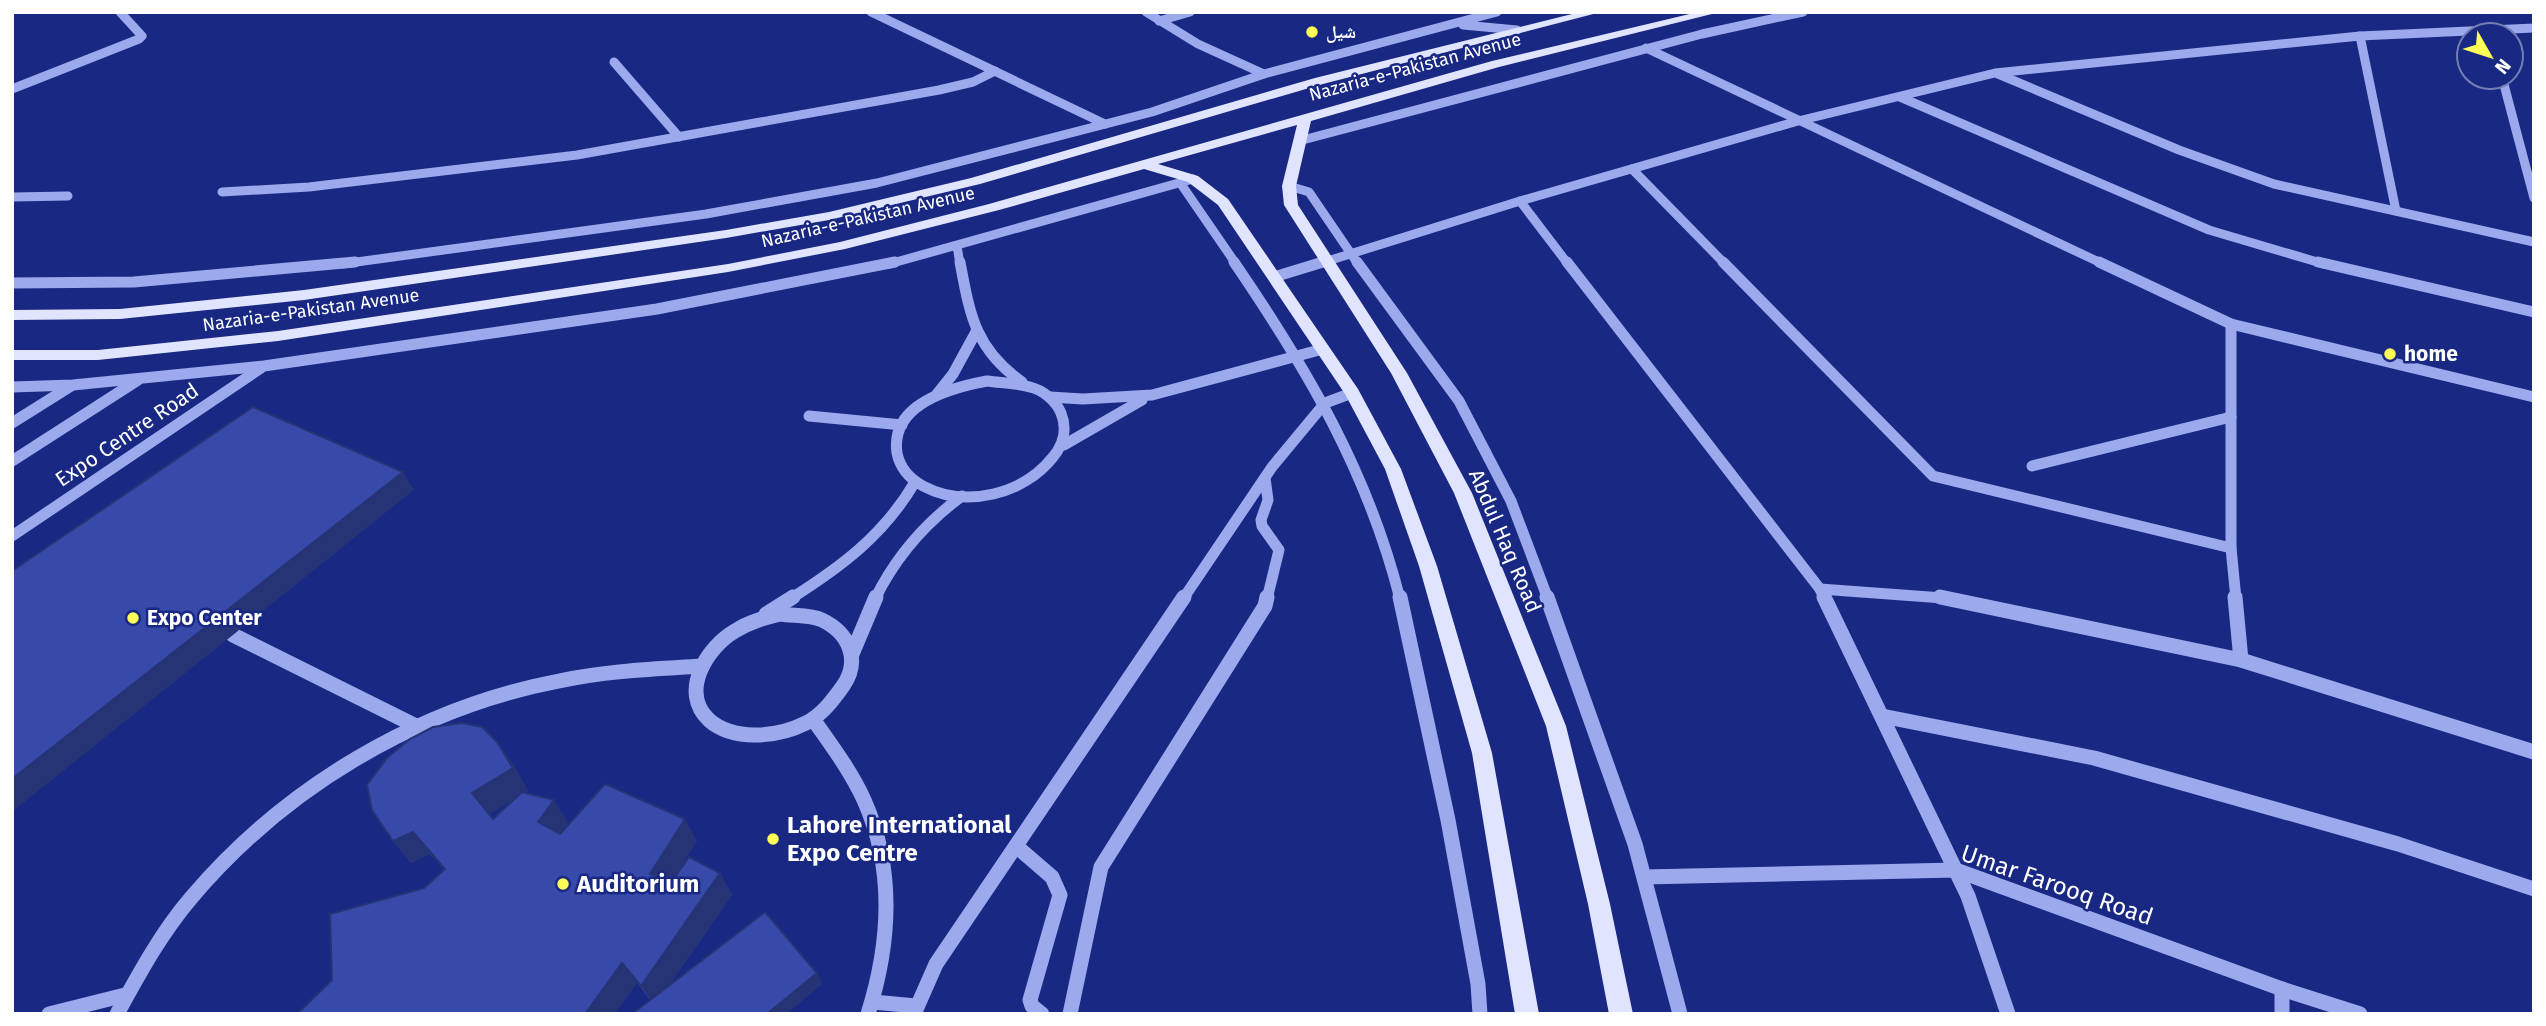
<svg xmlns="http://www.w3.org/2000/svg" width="2546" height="1026" font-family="'Fira Sans','Noto Naskh Arabic',sans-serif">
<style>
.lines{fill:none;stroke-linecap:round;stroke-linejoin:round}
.minor-far2{stroke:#9ca9ec;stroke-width:9}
.minor-far1{stroke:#9ca9ec;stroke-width:11}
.minor{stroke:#9ca9ec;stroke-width:15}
.major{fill:#e1e4ff;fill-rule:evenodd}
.wall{fill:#2f4091;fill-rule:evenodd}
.shaded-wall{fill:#263476}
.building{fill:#374aa9;stroke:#263476;stroke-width:2}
.poi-dot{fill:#ffff57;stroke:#182883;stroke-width:2.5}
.labels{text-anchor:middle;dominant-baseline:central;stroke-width:5;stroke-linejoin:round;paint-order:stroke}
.far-poi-label{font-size:18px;font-weight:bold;fill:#fff;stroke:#182883;text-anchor:start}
.far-street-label{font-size:18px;fill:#fff;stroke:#182883}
.poi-label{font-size:21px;font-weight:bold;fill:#fff;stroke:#182883;text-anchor:start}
.street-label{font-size:21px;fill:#fff;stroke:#182883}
.near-poi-label{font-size:24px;font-weight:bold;fill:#fff;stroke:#182883;text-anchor:start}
.near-street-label{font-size:24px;fill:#fff;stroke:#182883}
</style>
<rect width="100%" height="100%" fill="#182883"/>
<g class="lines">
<g class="minor-far2">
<polyline points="871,12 1105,124"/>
<polyline points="1146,12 1198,44 1264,74"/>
<polyline points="1159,21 1190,12"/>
<polyline points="1463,25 1517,30"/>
<polyline points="2360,36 2396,211"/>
<polyline points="1646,48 2103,264"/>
<polyline points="614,62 679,137"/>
<polyline points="1998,74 2179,150 2274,184 2534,242"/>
<polyline points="2502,77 2534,198"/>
<polyline points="12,89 139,39 142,36 120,12"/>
<polyline points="1900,97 2209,230 2324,264"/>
<polyline points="1299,141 1702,34 1803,12"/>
<polyline points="1632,169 1725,264"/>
<polyline points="1181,184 1236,264"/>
<polyline points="1289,186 1309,192 1358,264"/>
<polyline points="222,192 309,187 577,155 939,90 973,82 995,71"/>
<polyline points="12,197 68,196"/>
<polyline points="1520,201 1568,264"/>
<polyline points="957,246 960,264"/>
<polyline points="342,264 706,214 877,183 1152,112 1264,74 1497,12"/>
<polyline points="889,264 1193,179"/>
<polyline points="1318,264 1520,201 1798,121 1995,73 2360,36 2534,28"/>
</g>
<g class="minor-far1">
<path d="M960,262C970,315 975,349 1022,382"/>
<path d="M1234,262C1307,369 1368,472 1400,599"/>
<polyline points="1357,262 1459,401 1511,501 1548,599"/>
<polyline points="1567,262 1820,589 1825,599"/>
<polyline points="1723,262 1933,476 2231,548"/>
<polyline points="2099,262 2231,324 2534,397"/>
<polyline points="2318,262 2534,312"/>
<polyline points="1274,277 1323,262"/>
<polyline points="12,283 134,282 355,262"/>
<polyline points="2231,324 2231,548 2236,599"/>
<path d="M987,381C1001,383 1016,383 1030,387C1043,390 1056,401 1061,413C1067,428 1064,444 1053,457C1024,494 966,509 923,486C910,479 900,468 897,453C890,405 949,388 987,381Z"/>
<polyline points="12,387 73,385 264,366 657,309 895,262"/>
<polyline points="937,394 953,374 976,332"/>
<polyline points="1050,397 1083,399 1152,395 1323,349"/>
<polyline points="809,416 902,425"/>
<polyline points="12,423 71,386"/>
<polyline points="1064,445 1142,400"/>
<polyline points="12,461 138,380"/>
<polyline points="2032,466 2231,417"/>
<polyline points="1265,478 1268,500 1261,520 1262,526 1279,550 1267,599"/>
<polyline points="12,536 261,368"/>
<polyline points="1820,589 1957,599"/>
<path d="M790,599C841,567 884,535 915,482"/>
<path d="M875,599C896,556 924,524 962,496"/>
<polyline points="1183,599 1272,467 1325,403 1352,393"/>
</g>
<g class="minor">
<polyline points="1400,597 1448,820 1478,984 1480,1014"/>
<polyline points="1547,597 1635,844 1680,1014"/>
<polyline points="1824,597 1968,896 2008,1014"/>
<polyline points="1940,597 2241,660 2534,752"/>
<polyline points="2235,597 2241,660"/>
<polyline points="766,614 793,597"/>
<path d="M780,614C793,616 811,615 822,620C849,633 861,660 843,686C833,700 822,715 806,723C778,737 734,742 709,720C679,692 707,647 735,631C749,622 764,618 780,614Z"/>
<polyline points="233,635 416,726"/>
<polyline points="852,654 876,597"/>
<polyline points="1882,716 2094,758 2398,844 2534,889"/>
<path d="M813,719C831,745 851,771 864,800C895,869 890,944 868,1014"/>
<polyline points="1016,846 1052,877 1060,895 1030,1000 1032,1006 1042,1014"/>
<polyline points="1644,877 1956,870 2282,989 2360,1014"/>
<polyline points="2282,989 2282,1014"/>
<polyline points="873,1002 916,1006"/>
<polyline points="49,1014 125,995"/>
<path d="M117,1014C139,974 161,933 191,898C284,788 417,708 559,681C605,671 653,669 701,666"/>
<polyline points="914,1014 936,964 1184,597"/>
<polyline points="1070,1014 1101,867 1265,606 1267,597"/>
</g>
<g class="major">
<polygon points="1580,12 1601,12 1323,84 980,184 829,220 726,238 304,300 120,319 12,320 12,310 120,309 304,290 726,230 829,212 971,178 1315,78"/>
<polygon points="1698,12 1720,12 1499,67 1311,121 1296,186 1298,205 1407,373 1472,493 1566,726 1610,904 1633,1014 1609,1014 1588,904 1546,726 1454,493 1391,373 1284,205 1282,186 1297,125 1158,164 1198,176 1228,199 1358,389 1401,469 1437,566 1492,753 1539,1014 1515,1014 1472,753 1419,566 1385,469 1345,394 1218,205 1188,182 1144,169 999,210 845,249 728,272 278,341 98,360 12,360 12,350 98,350 278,331 728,264 840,242 989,204 1492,61"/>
</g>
</g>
<path class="wall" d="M497,742L513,764L528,791L525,793L568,822L561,832L697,841L673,879L720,873L732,895L670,984L817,973L822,984L786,1014H632L650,1000L637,983L332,980L444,869L430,854L411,863L393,841ZM514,799L493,819L489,814Z"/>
<g class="shaded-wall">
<polygon points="403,472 414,490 12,812 12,779"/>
<polygon points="497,742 513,764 528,791 488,815 472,793"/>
<polygon points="554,800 568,822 554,844 538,822"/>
<polygon points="685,819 697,841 663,895 650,874"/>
<polygon points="413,832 430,854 411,863 393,841"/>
<polygon points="720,873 732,895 655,1006 641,986"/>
<polygon points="622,963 637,983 615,1014 585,1014"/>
<polygon points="817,973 822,984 786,1014 767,1014"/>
</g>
<g class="building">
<polygon points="253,407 403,472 12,779 12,571"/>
<polygon points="462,723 482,727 497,742 513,768 472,793 493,819 522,792 554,800 538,822 560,834 605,784 685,819 650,874 672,881 689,857 720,873 641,986 622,963 585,1014 297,1014 332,980 330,914 424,888 445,869 413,832 393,841 372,810 367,785 387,758 410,739 433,727"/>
<polygon points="765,912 817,973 767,1014 632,1014"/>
</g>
<g class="poi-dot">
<circle cx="1312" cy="32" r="7"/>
<circle cx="2390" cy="354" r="7"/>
<circle cx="133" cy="618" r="7"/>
<circle cx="773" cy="839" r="7"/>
<circle cx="563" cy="884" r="7"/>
</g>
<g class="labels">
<g class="far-poi-label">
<text x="1326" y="32">شیل</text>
</g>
<g class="far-street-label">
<text transform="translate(1415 67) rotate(-15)">Nazaria-e-Pakistan Avenue</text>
<text transform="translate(868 217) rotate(-13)">Nazaria-e-Pakistan Avenue</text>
<text transform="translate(311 310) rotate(-8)">Nazaria-e-Pakistan Avenue</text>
</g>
<g class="poi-label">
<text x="2404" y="354">home</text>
<text x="147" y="618">Expo Center</text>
</g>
<g class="street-label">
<text transform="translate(127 435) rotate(-34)">Expo Centre Road</text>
<text transform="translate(1505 541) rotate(67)">Abdul Haq Road</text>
</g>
<g class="near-poi-label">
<text x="787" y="825">Lahore International<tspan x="787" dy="28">Expo Centre</tspan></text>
<text x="577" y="884">Auditorium</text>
</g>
<g class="near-street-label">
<text transform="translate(2057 885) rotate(19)">Umar Farooq Road</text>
</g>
</g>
<rect width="2546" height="1026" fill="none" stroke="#ffffff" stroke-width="28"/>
<g transform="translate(2490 56) rotate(129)"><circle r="33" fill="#182883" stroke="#747eb5" stroke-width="2"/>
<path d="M0-5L12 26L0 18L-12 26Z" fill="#ffff57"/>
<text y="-10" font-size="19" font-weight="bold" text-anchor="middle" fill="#ffffff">N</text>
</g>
</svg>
